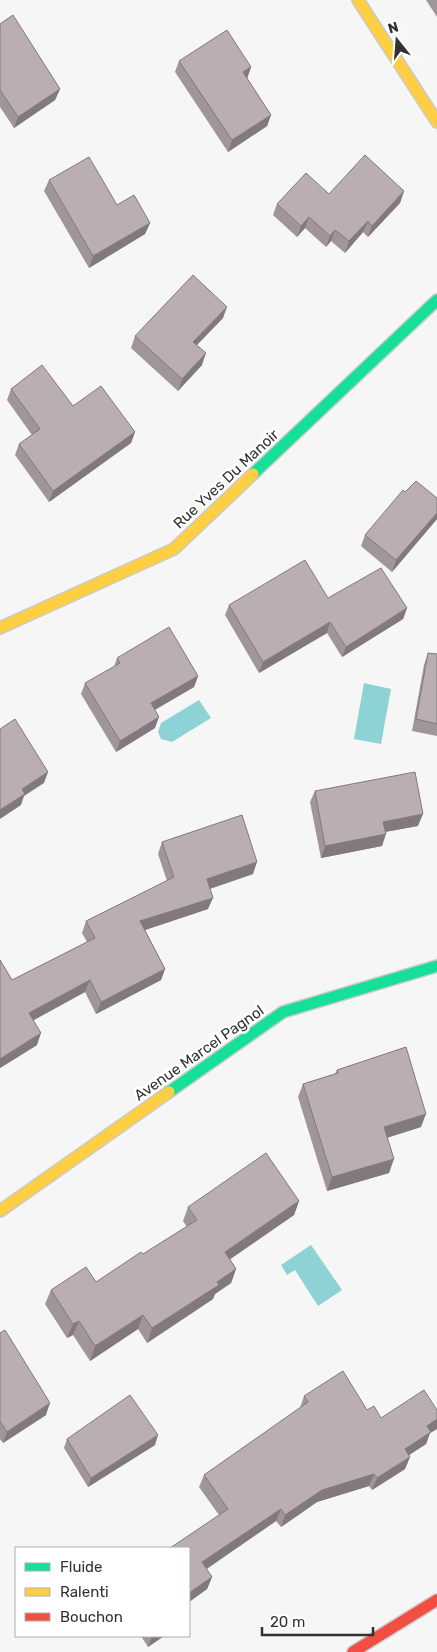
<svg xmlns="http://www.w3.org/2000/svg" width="437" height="1652" font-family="Rubik,sans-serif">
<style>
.water{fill:#8dd2d5}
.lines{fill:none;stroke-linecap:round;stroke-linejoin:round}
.fast-casing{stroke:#c9caca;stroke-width:14}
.slow-casing{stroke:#c9caca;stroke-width:14}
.jam-casing{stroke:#c9caca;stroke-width:14}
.fast{stroke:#16e098;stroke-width:11}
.slow{stroke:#ffcf43;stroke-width:11}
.jam{stroke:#f24e42;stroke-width:11}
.wall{fill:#a0959b}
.shaded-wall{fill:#82797e}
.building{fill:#baadb4;stroke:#82797e}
.labels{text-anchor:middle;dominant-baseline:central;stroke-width:5;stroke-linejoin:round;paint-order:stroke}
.street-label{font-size:15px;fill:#313232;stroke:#fff}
</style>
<rect width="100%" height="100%" fill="#f6f6f7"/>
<g class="water">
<polygon points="364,683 391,689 381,744 354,739"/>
<polygon points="199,700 211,718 172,742 161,739 158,732 161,723"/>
<polygon points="311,1245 342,1290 318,1306 295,1270 287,1275 281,1265"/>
</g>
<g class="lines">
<defs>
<g id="fast">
<polyline points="253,474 437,300"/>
<polyline points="169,1092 283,1012 437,966"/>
</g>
<g id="slow">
<polyline points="358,0 437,122"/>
<polyline points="0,628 174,549 253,474"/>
<polyline points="0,1211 169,1092"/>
</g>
<polyline id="jam" points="353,1652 437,1600"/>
</defs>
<use href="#fast" class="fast-casing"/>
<use href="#slow" class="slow-casing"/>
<use href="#jam" class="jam-casing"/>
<use href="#fast" class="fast"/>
<use href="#slow" class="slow"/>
<use href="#jam" class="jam"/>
</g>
<g class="wall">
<polygon points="426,0 437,0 437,17"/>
<polygon points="0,24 60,89 55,100 14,128 0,107"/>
<polygon points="179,61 251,67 247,78 271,115 267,126 228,152 175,72"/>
<polygon points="49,180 117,205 150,223 145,234 89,268 44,191"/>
<polygon points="404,191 400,203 368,237 363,232 345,253 331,241 326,247 305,228 297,237 273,215 277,204 329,194"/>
<polygon points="223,318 197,345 202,365 178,391 131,348 135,336"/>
<polygon points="11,389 73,406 135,432 131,443 49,502 15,455 19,444 32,435 7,400"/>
<polygon points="405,492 437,498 437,519 392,572 361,546 365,535"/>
<polygon points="328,598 407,608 403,619 342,657 327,633 259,673 225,615 229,605"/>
<polygon points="428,653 437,654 437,736 412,731 424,665"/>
<polygon points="117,658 198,676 194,687 155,710 155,728 116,752 81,694 85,683 114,667"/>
<polygon points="315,791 418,826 385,832 382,846 321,858 310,802"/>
<polygon points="162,842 253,874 210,889 208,909 145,930 165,969 161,980 96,1014 85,992 33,1020 37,1045 0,1068 0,960 12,980 87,942 82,933 86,921 167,881 158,854"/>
<polygon points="337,1070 421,1127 387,1138 389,1173 327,1191 298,1097 303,1084 335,1074"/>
<polygon points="299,1201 294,1215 230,1259 236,1269 231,1283 215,1294 213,1299 147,1343 138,1329 90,1361 73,1335 67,1338 45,1304 51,1290 96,1282 143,1254 187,1227 183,1221 188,1207"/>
<polygon points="0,1333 46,1415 3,1443 0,1439"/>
<polygon points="304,1396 367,1410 381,1418 437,1410 437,1429 430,1433 426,1444 409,1455 410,1457 405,1469 372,1490 369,1486 317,1502 281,1527 276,1521 206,1569 212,1577 207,1589 189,1602 219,1515 199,1487 204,1475 300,1408"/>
<polygon points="67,1439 155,1445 88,1487 64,1448"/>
<polygon points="141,1636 164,1636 148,1647"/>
</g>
<g class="shaded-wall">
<polygon points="251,67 247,79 243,72"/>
<polygon points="60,89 55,100 14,128 18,117"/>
<polygon points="271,115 267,126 228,152 232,140"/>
<polygon points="404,191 400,203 368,237 372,226"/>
<polygon points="309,217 305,228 297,237 301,226"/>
<polygon points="368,221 363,232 345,253 349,241"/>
<polygon points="150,223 145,234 89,268 93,256"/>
<polygon points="335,230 331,241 326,247 330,236"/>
<polygon points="227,307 223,318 189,353 193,342"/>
<polygon points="206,353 202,365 178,391 182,379"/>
<polygon points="135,432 131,443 49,502 53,491"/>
<polygon points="437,513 437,519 392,572 396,560"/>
<polygon points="407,608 403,619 342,657 346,647"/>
<polygon points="330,622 327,633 259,673 263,662"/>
<polygon points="198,676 194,687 147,714 151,703"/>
<polygon points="159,717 155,728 116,752 120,741"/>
<polygon points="48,772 44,783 24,796 21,805 0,819 0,810 22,789"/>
<polygon points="423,814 418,826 379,833 383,822"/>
<polygon points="386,834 382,846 321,858 325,846"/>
<polygon points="257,862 253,874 203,891 207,879"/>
<polygon points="213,898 208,909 136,933 140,921"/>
<polygon points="165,969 161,980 96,1014 101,1002"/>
<polygon points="90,980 85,992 25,1025 29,1013"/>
<polygon points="41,1033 37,1045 0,1068 0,1059"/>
<polygon points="426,1114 421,1127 379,1140 384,1127"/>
<polygon points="394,1159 389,1173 327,1191 332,1177"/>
<polygon points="299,1201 294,1215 219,1267 225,1252"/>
<polygon points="236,1269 231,1283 215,1294 213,1299 147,1343 152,1328"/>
<polygon points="143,1315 138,1329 90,1361 95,1346"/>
<polygon points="79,1321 73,1335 67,1338 73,1324"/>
<polygon points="50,1403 46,1415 3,1443 7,1432"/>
<polygon points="437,1419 437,1429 430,1433 426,1444 400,1461 405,1449 427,1426"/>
<polygon points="158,1435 155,1445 88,1487 91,1478"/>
<polygon points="410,1457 405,1469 372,1490 377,1478"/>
<polygon points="374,1474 369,1486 317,1502 281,1527 285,1515 322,1490"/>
<polygon points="281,1509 276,1521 198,1575 202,1562"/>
<polygon points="212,1577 207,1589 189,1602 189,1593"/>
<polygon points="152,1636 164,1636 148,1647"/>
</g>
<g class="building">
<polygon points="13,15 60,89 18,117 0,90 0,24"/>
<polygon points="227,30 251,67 243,72 271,115 232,140 179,61"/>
<polygon points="365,155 404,191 372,226 368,221 349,241 335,230 330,236 309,217 301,226 277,204 306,173 329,194"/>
<polygon points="89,157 117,205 134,195 150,223 93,256 49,180"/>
<polygon points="193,275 227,307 193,342 206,353 182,379 135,336"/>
<polygon points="42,365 73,406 101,386 135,432 53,491 19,444 40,429 11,389"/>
<polygon points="416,481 437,498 437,513 396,560 365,535 403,490 405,492"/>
<polygon points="305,560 328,598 381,568 407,608 346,647 330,622 263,662 229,605"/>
<polygon points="169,627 198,676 151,703 159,717 120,741 85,683 120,663 117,658"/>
<polygon points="428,653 437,654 437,724 416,719"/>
<polygon points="15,719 48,772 22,789 25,794 0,810 0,729"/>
<polygon points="415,772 423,814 383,822 386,834 325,846 315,791"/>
<polygon points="242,815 257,862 207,879 213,898 140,921 165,969 101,1002 90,980 29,1013 41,1033 0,1059 0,960 12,980 95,938 86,921 174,877 162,842"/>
<polygon points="406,1047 426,1114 384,1127 394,1159 332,1177 303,1084 338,1073 337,1070"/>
<polygon points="266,1153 299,1201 225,1252 236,1269 217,1282 219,1285 152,1328 143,1315 95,1346 79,1321 73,1324 51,1290 86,1267 96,1282 141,1252 143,1254 197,1220 188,1207"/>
<polygon points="5,1330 50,1403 7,1432 0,1421 0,1333"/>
<polygon points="343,1371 367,1410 374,1406 381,1418 424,1390 437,1410 437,1419 427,1426 431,1432 405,1449 410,1457 377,1478 374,1474 322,1490 285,1515 281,1509 202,1562 212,1577 189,1593 189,1548 170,1548 228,1509 204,1475 308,1402 304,1396"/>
<polygon points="130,1395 158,1435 91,1478 67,1439"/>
</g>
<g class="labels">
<g class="street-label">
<text transform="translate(226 479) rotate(-43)">Rue Yves Du Manoir</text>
<text transform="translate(199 1053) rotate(-35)">Avenue Marcel Pagnol</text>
</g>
</g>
<rect x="15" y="1547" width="175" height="90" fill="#ffffff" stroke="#adadad"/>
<rect x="25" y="1563" width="25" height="8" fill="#16e098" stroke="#adadad"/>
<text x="60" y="1572" font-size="15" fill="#313232">Fluide</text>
<rect x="25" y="1588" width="25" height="8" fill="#ffcf43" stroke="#adadad"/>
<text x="60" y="1597" font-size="15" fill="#313232">Ralenti</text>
<rect x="25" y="1613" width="25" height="8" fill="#f24e42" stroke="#adadad"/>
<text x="60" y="1622" font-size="15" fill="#313232">Bouchon</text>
<g transform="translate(397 40) rotate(343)" stroke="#ffffff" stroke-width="4" paint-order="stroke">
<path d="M0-4L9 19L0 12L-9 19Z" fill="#313232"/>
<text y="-8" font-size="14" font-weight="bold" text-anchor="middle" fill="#313232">N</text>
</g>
<path d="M262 1627v8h111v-8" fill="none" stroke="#313232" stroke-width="2.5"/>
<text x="270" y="1627" font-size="15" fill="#313232" stroke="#ffffff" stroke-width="4" paint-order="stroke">20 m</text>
</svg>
